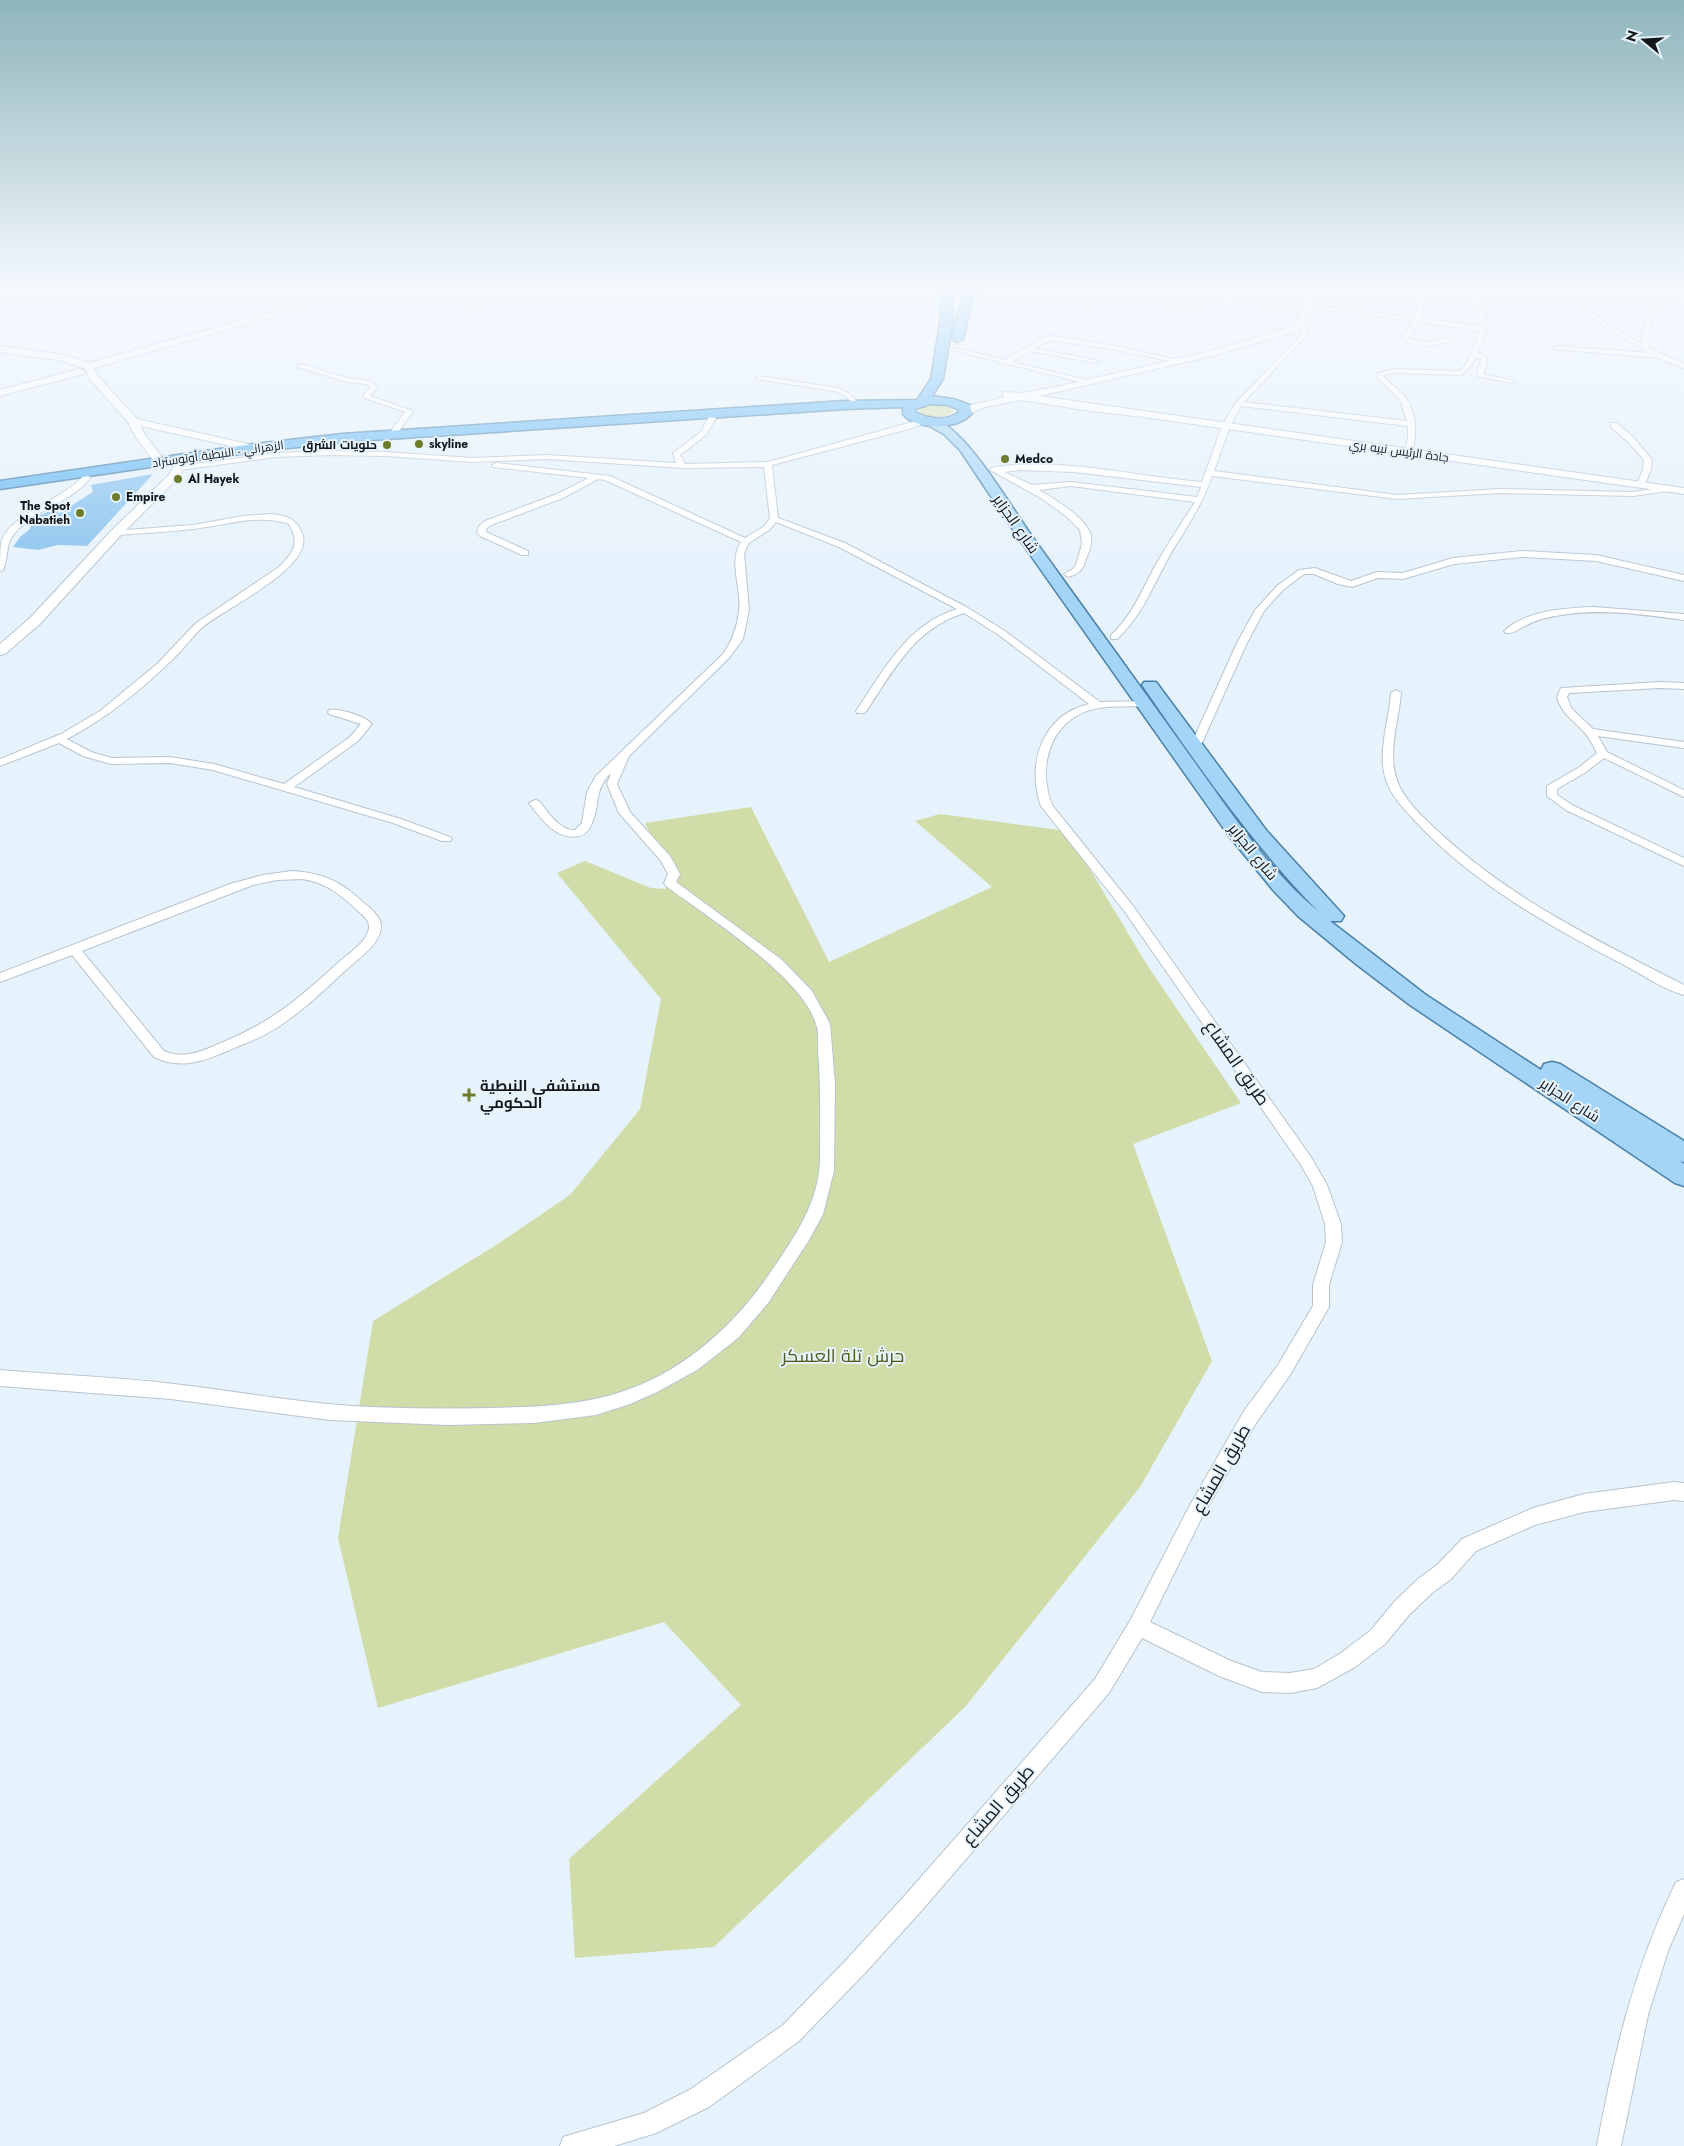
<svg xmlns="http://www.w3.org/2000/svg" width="1684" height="2146" font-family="Jost,Cairo,sans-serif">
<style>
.green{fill:#d0dda8}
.building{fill:#8ac3ee}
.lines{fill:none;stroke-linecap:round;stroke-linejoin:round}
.street-casing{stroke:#b8c4ce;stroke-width:2}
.secondary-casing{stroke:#b8c4ce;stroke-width:2}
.primary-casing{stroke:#4a80a8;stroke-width:3}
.highway-casing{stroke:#4a80a8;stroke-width:3}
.street{fill:#fff;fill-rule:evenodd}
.secondary{fill:#fff;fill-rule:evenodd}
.primary{fill:#a4d5f8;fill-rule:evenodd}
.highway{fill:#67b9f4;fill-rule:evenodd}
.poi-dot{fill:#6d7c2b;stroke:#e6f2fc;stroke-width:2}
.labels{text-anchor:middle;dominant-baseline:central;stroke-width:4;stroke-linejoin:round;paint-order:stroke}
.far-poi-label{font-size:12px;font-weight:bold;fill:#13171a;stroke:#e6f2fc;text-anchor:start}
.far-street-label{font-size:12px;fill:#13171a;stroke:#e6f2fc}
.street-label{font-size:15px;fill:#13171a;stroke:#e6f2fc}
.poi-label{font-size:15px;font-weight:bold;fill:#13171a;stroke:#e6f2fc;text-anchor:start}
.near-street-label{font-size:18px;fill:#13171a;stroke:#e6f2fc}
.near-park-label{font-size:18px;fill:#4e5a16;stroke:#e6f2fc}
</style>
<rect width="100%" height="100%" fill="#e6f2fc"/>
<g class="green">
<path d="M937,404L948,406L953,410L950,415C939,418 931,418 920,414L919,409L926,405Z"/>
<polygon points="751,807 829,962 992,887 915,821 940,814 1067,831 1147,965 1241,1103 1133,1144 1212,1361 1140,1487 965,1707 714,1947 575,1958 569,1859 741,1705 664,1622 378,1708 338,1538 373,1321 496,1245 570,1195 640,1109 661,999 557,873 585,861 651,888 665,889 673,882 645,823"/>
</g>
<polygon class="building" points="153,474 87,546 58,545 38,550 13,547 20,537 29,530 36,517 57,508 58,514 93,492 91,485"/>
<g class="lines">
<defs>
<g id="street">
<polygon points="58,285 83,285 0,295 0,291"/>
<polygon points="417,285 443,285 505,291 513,296 462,318 460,315 505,296"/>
<polygon points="914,285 948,285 945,287"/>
<path d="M1145,285H1162L1267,302L1304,306L1307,304L1415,318L1419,296L1403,293L1405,290L1425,295L1421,318L1480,326L1481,322L1471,285H1477C1486,317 1490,321 1478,352L1487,358V364L1483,374L1515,381L1512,383L1477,376L1481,359L1476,357L1472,364L1462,375L1396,373L1383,375C1389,384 1400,389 1406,398C1417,415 1417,435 1412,453L1408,455L1404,453L1408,438V426L1241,406L1230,426L1214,471L1397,495L1500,489L1633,492L1667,487L1671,489L1667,491L1633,496L1500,493L1397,499L1212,476C1200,512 1180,535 1163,568C1150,593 1139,619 1117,639H1111V635C1132,616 1141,592 1154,568C1167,545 1181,524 1195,502L1071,486L1039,490C1053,498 1088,519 1091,536C1092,544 1089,552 1086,559C1083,570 1079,574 1068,577L1064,574L1073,569L1076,565L1082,544L1080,530L1066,516L1041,498L990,470L991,468C1055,456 1137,477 1202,482L1222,426L1235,404L1300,336L1303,328L1298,326V324L1309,327L1305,337L1244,402L1407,421L1400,400L1378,378V373L1396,369L1460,371L1467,363L1480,331L1419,322L1408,337C1421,344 1434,342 1448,338L1451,333L1456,334L1453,340C1436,346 1416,350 1401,337L1413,321L1310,308L1307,310L1267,306L1153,288L1138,297L1206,309L1203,311L1133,300L1089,306L966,293L969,291L1089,302L1131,296ZM1021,470L1074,472L1201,487L1197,497L1071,482L1032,485L1004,472Z"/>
<path d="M1553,285H1560L1607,324L1642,344C1641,323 1652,310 1661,293H1665L1650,325L1649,348L1684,364V368L1658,358L1554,349V347L1556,346L1650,353L1603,326Z"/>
<polygon points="1051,336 1116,346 1183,361 1180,363 1116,350 1051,340 1035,348 1099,361 1096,363 1030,351 1012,362 1091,381 1092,382 1089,384 952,350 955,348 1005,360 1039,340"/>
<polygon points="300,364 348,378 370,381 378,387 370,396 413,411 395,437 389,437 388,435 405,412 365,398 363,396 371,387 366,384 347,382 298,367 297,366"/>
<polygon points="759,376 838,388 850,394 861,405 855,406 846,396 834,391 757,379 757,377"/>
<path d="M709,416L716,418L706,435L680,455L685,464L768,462L927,418V422L909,429L772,465L778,518L845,543L968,608L1005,631L1100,702L1148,701V705L1144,706C1127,707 1107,705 1090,710C1048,723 1038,769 1052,805L1133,906L1311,1157L1327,1185L1341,1224L1342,1242L1329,1285V1307L1290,1375L1256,1423L1202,1517L1150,1622L1231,1661L1262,1672L1290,1673L1314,1669L1341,1653L1371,1630L1395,1601L1418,1579L1437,1565L1462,1539L1533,1508L1584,1494L1674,1482L1684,1483V1501L1674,1500L1584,1512L1535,1525L1476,1551L1451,1579L1432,1593L1409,1615L1385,1644L1355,1667L1317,1688L1290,1693L1262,1692L1219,1676L1142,1638L1109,1693L923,1909L865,1973L799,2041L709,2107L656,2133L614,2146H560L563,2137L644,2113L691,2089L783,2025L849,1957L907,1893L1095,1679L1131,1619L1190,1505L1244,1411L1278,1365L1313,1306V1285L1326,1242L1325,1224L1313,1186L1301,1165L1125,912L1041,806C1026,764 1042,715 1089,704L999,635L964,613C913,629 893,672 865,713H857L856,711C884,670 906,625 957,609L839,547L776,522L769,530L749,543L744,553L749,610L743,639L729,658L629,756L617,784L630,812L670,856L680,874L676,882L782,960L812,991L830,1024L835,1084L834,1171L823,1214L809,1240L768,1303L738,1338L697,1370L657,1392L630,1404L596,1415L534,1423L448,1425L330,1420L171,1399L0,1386V1370C58,1375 117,1377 174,1384C226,1390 277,1399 328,1404C381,1409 436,1409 490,1408C532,1407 577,1406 618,1393C680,1374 732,1328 768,1276C792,1241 819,1204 820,1160C820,1123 821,1086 818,1050C818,1042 819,1032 816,1024C802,976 706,916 666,886L664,883L668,874L661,861L619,813L607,784L611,773C593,791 601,803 592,823C590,829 585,835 579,836C557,841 541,819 529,803L535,800L539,801C547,811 560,831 575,830L582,823L587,792L596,776L723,654C732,641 737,628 739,611C742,590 728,561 741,542L605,480L598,479L563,498L491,525L486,529V532L528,551V555H522L480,536L477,532L479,526L485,521L557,494L589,478L493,467L492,465L496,463L610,476L745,538L763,527L770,519L764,467L683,468L547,459L473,462L385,456L330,455L276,457L179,470L175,468L179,466L276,453L330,451L385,452L473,458L547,455L676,463L673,453L701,432Z"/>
<polygon points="1611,423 1617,423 1634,438 1652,460 1651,470 1643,488 1636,486 1643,470 1644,460 1628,442 1611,427"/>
<path d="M84,475L91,477C71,504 35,508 14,534C5,544 9,558 3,570L0,571C0,562 0,552 1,543C8,514 64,500 84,475Z"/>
<path d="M270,514C286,516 293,516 301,531C320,565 225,608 204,626C193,635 184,649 173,659C141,690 107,718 67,739L91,752L112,758L170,757L214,764L284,784L350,737L361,724L329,714L328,712L329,710C340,708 365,716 372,724L358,741L294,787L401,819L450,837L452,839L450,841H442L393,823L213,770L170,763L111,764L83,756L59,743L0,766V759L61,734L100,711L157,664L196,623L279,567C294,552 300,543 289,524C258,513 225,526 193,529C168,532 142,533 116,535H113V531L193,525L243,516Z"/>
<polygon points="1522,551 1596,555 1684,575 1684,581 1596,561 1522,557 1454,564 1403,579 1378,578 1352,587 1338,584 1314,574 1304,574 1283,590 1264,611 1247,643 1200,747 1195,750 1190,747 1237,643 1255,610 1277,586 1299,570 1315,568 1351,581 1377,572 1403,573 1453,558"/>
<path d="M1594,607L1684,614V620C1646,615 1606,609 1568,614C1552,616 1537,619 1523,627C1518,630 1512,634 1506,633L1504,631C1526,610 1566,608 1594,607Z"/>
<path d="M1660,682L1684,683V689L1660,688L1569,693L1567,697L1571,708L1593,729L1684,742V748L1598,736L1607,752L1684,790V797L1604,758L1586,772L1557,789V795L1574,806L1684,858V866L1566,810L1547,796V786L1578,768L1597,753C1593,746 1590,738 1584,732C1573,720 1561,713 1557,697L1561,688Z"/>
<path d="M1396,690L1401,693C1399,720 1387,753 1397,780C1404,801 1424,818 1440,833C1511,899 1598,941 1684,985V995C1664,990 1645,976 1626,966C1551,927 1475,885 1417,823C1405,810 1391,796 1386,780C1377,753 1389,720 1391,693Z"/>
<path d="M292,871C317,872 339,880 357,897C365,904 380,914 381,925C382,943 359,958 347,969C322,992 298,1016 268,1033C256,1040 243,1044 230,1050C204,1061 181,1070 154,1057L72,955L0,982V973L230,884L263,875ZM302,879C325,882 341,895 357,910C363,916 370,920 369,928C367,942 349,953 339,962C298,999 274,1021 221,1043C202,1051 184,1060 164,1051L82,951L253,885L277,880Z"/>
<path d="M1684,1879V1914L1668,1951L1648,2015L1621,2146H1597C1614,2053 1634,1968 1676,1882Z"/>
</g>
<g id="secondary">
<polygon points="367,285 382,285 94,368 97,375 137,419 257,446 258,448 253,451 141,426 145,435 165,461 163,463 155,463 135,436 128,422 89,378 86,369 63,361 0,352 0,346 65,355 89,363"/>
<polygon points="1312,285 1320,285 1305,325 1291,333 1212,356 1039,396 1684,488 1684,494 1144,417 1090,411 1022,400 984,407 966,416 961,413 967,406 1005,397 1002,394 1003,392 1022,393 1056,387 1207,352 1285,329 1296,323"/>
<polygon points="80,369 85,372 83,374 0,396 0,390"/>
<polygon points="179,460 185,463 185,468 176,480 120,536 40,624 5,654 0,655 0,644 30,618 112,530 168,476 173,468 175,461"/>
</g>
<path id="primary" d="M930,417C966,426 1013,511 1036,542C1088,615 1141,687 1193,760C1231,812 1268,870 1318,911C1251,843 1196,763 1142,685L1144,682H1156L1266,830L1344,916L1341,921H1330L1426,995L1541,1070L1544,1064L1552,1062L1560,1064L1684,1141V1162L1680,1161L1684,1164V1186L1675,1183L1410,1005L1356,964L1298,916L1273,890L1229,836L1024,546L960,450L944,434L926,424L924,421L926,418Z"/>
<g id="highway">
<path d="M941,285H951L953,318L943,379L932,396L953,399L970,405L972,413C959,430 916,431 903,414V407L845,409L342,442L253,452L0,489V481L253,444L342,434L845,401L917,400L931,379L941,318ZM931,404L948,405L959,410V412C946,422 929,419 915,412V409Z"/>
<polygon points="966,285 976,285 963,339 957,342 951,339"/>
</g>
</defs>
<use href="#street" class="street-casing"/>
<use href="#secondary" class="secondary-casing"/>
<use href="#primary" class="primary-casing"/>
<use href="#highway" class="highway-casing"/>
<use href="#street" class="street"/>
<use href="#secondary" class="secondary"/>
<use href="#primary" class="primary"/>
<use href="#highway" class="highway"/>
</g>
<linearGradient id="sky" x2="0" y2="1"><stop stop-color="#8db4ba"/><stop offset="0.49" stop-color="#f4f9fe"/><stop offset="1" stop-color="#f4f9fe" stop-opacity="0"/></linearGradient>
<rect width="1684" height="586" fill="url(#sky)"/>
<g class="poi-dot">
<circle cx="419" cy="444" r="5"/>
<circle cx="387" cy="445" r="5"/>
<circle cx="1005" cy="459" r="5"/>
<circle cx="178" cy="479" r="5"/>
<circle cx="116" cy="497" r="5"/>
<circle cx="80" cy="513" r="5"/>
<path d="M466.5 1087.5h5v5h5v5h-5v5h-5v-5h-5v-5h5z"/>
</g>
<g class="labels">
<g class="far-poi-label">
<text x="429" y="444">skyline</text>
<text x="377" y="445" text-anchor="end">حلويات الشرق</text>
<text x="1015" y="459">Medco</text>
<text x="188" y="479">Al Hayek</text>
<text x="126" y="497">Empire</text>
<text x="70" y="506" text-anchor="end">The Spot<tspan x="70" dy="14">Nabatieh</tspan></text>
</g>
<g class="far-street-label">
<text transform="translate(1399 451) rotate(8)">جادة الرئيس نبيه بري</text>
<text transform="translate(218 454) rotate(-8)">الزهراني - النبطية أوتوستراد</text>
</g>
<g class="street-label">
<text transform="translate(1016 524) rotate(55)">شارع الجزاير</text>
<text transform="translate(1253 852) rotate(51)">شارع الجزاير</text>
<text transform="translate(1570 1100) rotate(33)">شارع الجزاير</text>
</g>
<g class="poi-label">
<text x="480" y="1086">مستشفى النبطية<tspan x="480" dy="17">الحكومي</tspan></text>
</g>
<g class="near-street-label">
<text transform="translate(1237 1063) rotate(55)">طريق المشاع</text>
<text transform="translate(1221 1469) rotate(-60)">طريق المشاع</text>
<text transform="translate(998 1805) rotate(-49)">طريق المشاع</text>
</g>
<g class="near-park-label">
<text x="843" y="1356">حرش تلة العسكر</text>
</g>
</g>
<g transform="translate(1644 40) rotate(288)" stroke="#e6f2fc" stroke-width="4" paint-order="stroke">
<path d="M0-4L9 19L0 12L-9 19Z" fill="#13171a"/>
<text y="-8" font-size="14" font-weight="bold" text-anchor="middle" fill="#13171a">N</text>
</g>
</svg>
